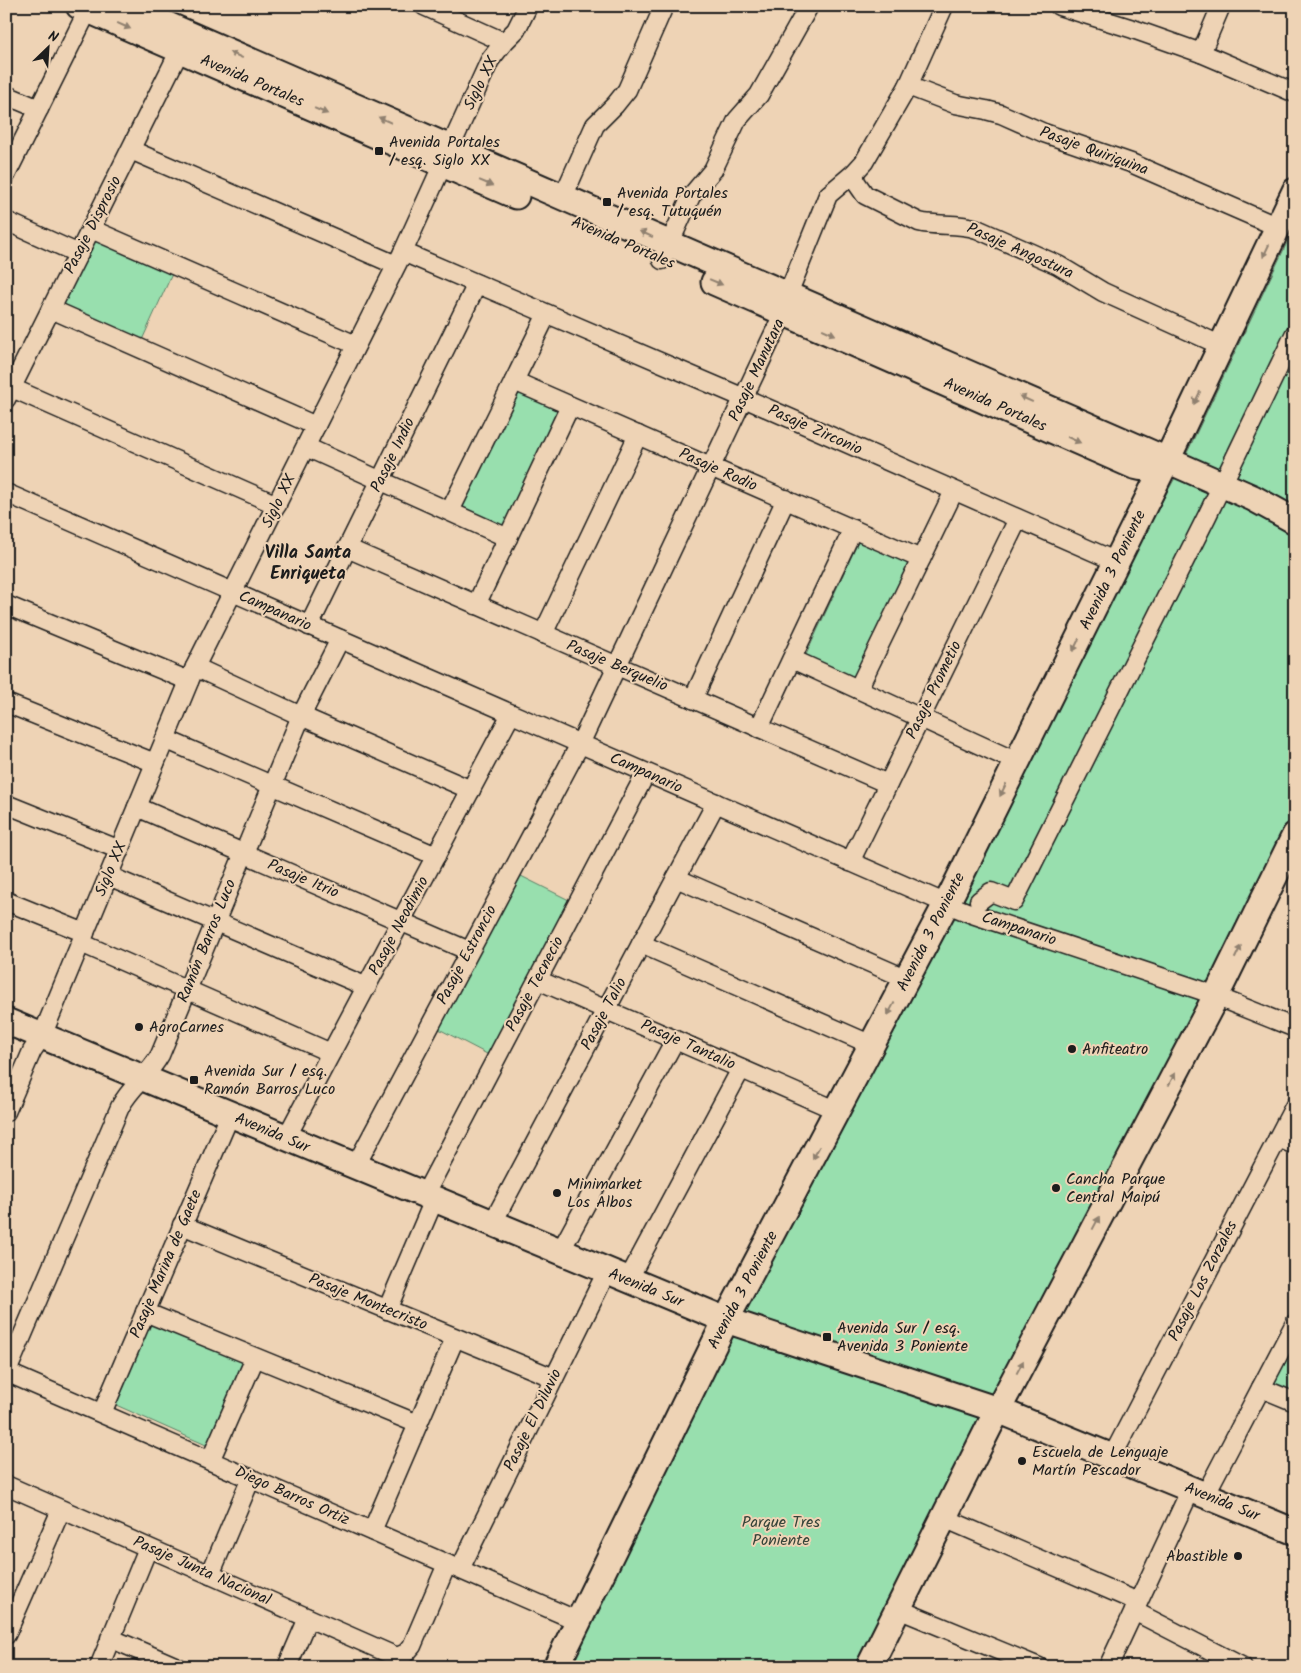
<svg xmlns="http://www.w3.org/2000/svg" width="1301" height="1673" font-family="Kalam,sans-serif">
<style>
.green{fill:#98dfae;stroke:#5a7e65}
.lines{fill:none;stroke-linecap:round;stroke-linejoin:round}
.street-casing{stroke:#1c1c1c;stroke-width:21}
.secondary-casing{stroke:#1c1c1c;stroke-width:29}
.street{stroke:#eed3b5;stroke-width:18}
.secondary{stroke:#eed3b5;stroke-width:25}
.oneway{fill:#908170}
.poi-dot{fill:#1c1c1c;stroke:#eed3b5;stroke-width:2}
.labels{text-anchor:middle;dominant-baseline:central;stroke-width:4;stroke-linejoin:round;paint-order:stroke}
.street-label{font-size:16px;fill:#1c1c1c;stroke:#eed3b5}
.poi-label{font-size:16px;fill:#1c1c1c;stroke:#eed3b5;text-anchor:start}
.park-label{font-size:16px;fill:#354339;stroke:#eed3b5}
.neighbourhood-label{font-size:18px;font-weight:bold;fill:#1c1c1c;stroke:#eed3b5}
</style>
<rect width="100%" height="100%" fill="#eed3b5"/>
<filter id="ink" filterUnits="userSpaceOnUse"><feTurbulence type="fractalNoise" baseFrequency=".02" numOctaves="2"/><feDisplacementMap in="SourceGraphic" scale="10" xChannelSelector="R" yChannelSelector="G"/><feConvolveMatrix kernelMatrix="1 2 1 2 8 2 1 2 1" color-interpolation-filters="sRGB"/></filter>
<g filter="url(#ink)">
<g class="green">
<polygon points="1295,226 1295,818 1278,851 862,1667 564,1667 730,1336 1129,560 1175,478"/>
<polygon points="92,237 172,274 142,340 62,304"/>
<polygon points="517,389 561,410 506,529 462,508"/>
<polygon points="860,538 911,562 856,681 805,657"/>
<polygon points="517,874 569,900 489,1055 437,1028"/>
<polygon points="153,1316 252,1360 215,1449 116,1405"/>
<polygon points="1295,1341 1295,1396 1271,1387"/>
</g>
<g class="lines">
<defs>
<g id="street">
<polyline points="424,6 504,42"/>
<polyline points="1059,6 1133,29 1201,53 1295,93"/>
<polyline points="1201,53 1221,6"/>
<polyline points="908,86 955,104 986,110 1001,114 1044,133 1131,163 1278,227"/>
<polyline points="6,95 39,109"/>
<polyline points="131,150 396,265"/>
<path d="M854,173L856,182L865,195L919,222C939,227 957,222 977,229L1058,265L1103,292L1222,346"/>
<polyline points="6,175 88,10"/>
<polyline points="563,197 595,125 615,105 627,90 664,6"/>
<polyline points="6,221 79,254"/>
<polyline points="91,229 356,345"/>
<polyline points="403,252 744,398 1117,562"/>
<polyline points="662,260 691,196 713,170 737,120 759,95 809,6"/>
<polyline points="51,309 316,426"/>
<polyline points="514,381 921,559"/>
<polyline points="12,388 277,505"/>
<polyline points="6,399 180,50"/>
<polyline points="306,447 508,538"/>
<polyline points="6,493 947,904 972,914 1200,990 1295,1028"/>
<polyline points="450,511 547,314"/>
<polyline points="347,548 888,784"/>
<polyline points="6,605 189,681"/>
<polyline points="476,605 570,406"/>
<polyline points="309,626 477,284"/>
<polyline points="543,634 638,435"/>
<polyline points="792,659 1017,762"/>
<polyline points="195,667 301,716 471,790"/>
<polyline points="858,689 954,491"/>
<polyline points="693,699 786,499"/>
<polyline points="6,703 155,763"/>
<polyline points="759,728 853,529"/>
<polyline points="165,739 436,856"/>
<polyline points="6,804 120,850"/>
<polyline points="137,807 469,951"/>
<polyline points="850,862 1018,519"/>
<polyline points="109,876 367,987"/>
<polyline points="676,878 907,979"/>
<polyline points="6,901 85,933"/>
<polyline points="979,901 991,892 1014,901 1207,516 1295,333"/>
<polyline points="81,943 331,1053"/>
<polyline points="641,944 872,1045"/>
<polyline points="538,980 838,1111"/>
<polyline points="6,1112 32,1051 42,1036 195,667 403,252 490,60 504,42 516,30 528,6"/>
<polyline points="286,1138 511,714"/>
<polyline points="1278,1138 1295,1145"/>
<polyline points="355,1167 580,744 784,312 788,294 828,195 854,173 864,162 908,86 944,6"/>
<polyline points="424,1196 646,773"/>
<polyline points="492,1224 716,803"/>
<polyline points="182,1225 554,1378"/>
<polyline points="560,1252 675,1040"/>
<polyline points="628,1280 741,1069"/>
<polyline points="387,1310 434,1200"/>
<polyline points="145,1312 418,1424"/>
<polyline points="6,1372 578,1621"/>
<path d="M6,1374L120,1107C131,1086 149,1075 160,1055L301,716L340,639"/>
<polyline points="1261,1388 1295,1402"/>
<polyline points="102,1413 230,1115"/>
<polyline points="1112,1457 1295,1105"/>
<polyline points="210,1461 255,1358"/>
<polyline points="6,1485 397,1657"/>
<polyline points="1205,1495 1295,1323"/>
<polyline points="944,1518 1138,1602"/>
<polyline points="372,1531 455,1338"/>
<polyline points="460,1569 607,1271"/>
<polyline points="210,1575 251,1478"/>
<polyline points="898,1609 1039,1667"/>
<polyline points="1134,1611 1243,1667"/>
<polyline points="6,1635 61,1510"/>
<polyline points="110,1638 177,1667"/>
<polyline points="99,1667 148,1548"/>
<polyline points="287,1667 308,1618"/>
<polyline points="393,1667 397,1657 406,1653 412,1646 447,1564"/>
<polyline points="1108,1667 1191,1489"/>
</g>
<g id="secondary">
<polyline points="79,6 516,196"/>
<polyline points="124,6 1167,460 1253,498 1295,521"/>
<path d="M714,282L1134,466C1147,470 1157,468 1167,460"/>
<polyline points="6,1021 726,1320 998,1410 1295,1532"/>
<polyline points="556,1667 726,1320 953,891 1167,460 1295,191"/>
<polyline points="869,1667 989,1427 1216,996 1295,835"/>
</g>
</defs>
<use href="#street" class="street-casing"/>
<use href="#secondary" class="secondary-casing"/>
<use href="#street" class="street"/>
<use href="#secondary" class="secondary"/>
</g>
<defs><path id="oneway-solid" d="M-6-.8H1V-3.2L6.5 0L1 3.2V.8H-6Z" transform="scale(1.25)"/></defs>
<g class="oneway">
<use href="#oneway-solid" transform="translate(124 26) rotate(24)"/>
<use href="#oneway-solid" transform="translate(236 55) rotate(-156)"/>
<use href="#oneway-solid" transform="translate(321 111) rotate(23)"/>
<use href="#oneway-solid" transform="translate(385 120) rotate(-156)"/>
<use href="#oneway-solid" transform="translate(486 183) rotate(23)"/>
<use href="#oneway-solid" transform="translate(646 234) rotate(-156)"/>
<use href="#oneway-solid" transform="translate(1266 251) rotate(115)"/>
<use href="#oneway-solid" transform="translate(716 282) rotate(23)"/>
<use href="#oneway-solid" transform="translate(829 332) rotate(24)"/>
<use href="#oneway-solid" transform="translate(1197 398) rotate(116)"/>
<use href="#oneway-solid" transform="translate(1026 399) rotate(-156)"/>
<use href="#oneway-solid" transform="translate(1074 440) rotate(24)"/>
<use href="#oneway-solid" transform="translate(1076 645) rotate(116)"/>
<use href="#oneway-solid" transform="translate(1003 790) rotate(116)"/>
<use href="#oneway-solid" transform="translate(1238 952) rotate(-64)"/>
<use href="#oneway-solid" transform="translate(891 1009) rotate(118)"/>
<use href="#oneway-solid" transform="translate(1172 1079) rotate(-62)"/>
<use href="#oneway-solid" transform="translate(816 1153) rotate(118)"/>
<use href="#oneway-solid" transform="translate(1096 1223) rotate(-62)"/>
<use href="#oneway-solid" transform="translate(1020 1367) rotate(-62)"/>
</g>
</g>
<g class="poi-dot">
<rect x="374" y="146" width="10" height="10" rx="2.5"/>
<rect x="602" y="197" width="10" height="10" rx="2.5"/>
<circle cx="139" cy="1027" r="5"/>
<circle cx="1072" cy="1049" r="5"/>
<rect x="189" y="1075" width="10" height="10" rx="2.5"/>
<circle cx="1056" cy="1188" r="5"/>
<circle cx="557" cy="1193" r="5"/>
<rect x="822" y="1332" width="10" height="10" rx="2.5"/>
<circle cx="1022" cy="1461" r="5"/>
<circle cx="1238" cy="1556" r="5"/>
</g>
<g class="labels">
<g class="street-label">
<text transform="translate(252 81) rotate(23)">Avenida Portales</text>
<text transform="translate(481 83) rotate(-64)">Siglo XX</text>
<text transform="translate(1094 151) rotate(20)">Pasaje Quiriquina</text>
<text transform="translate(93 225) rotate(-63)">Pasaje Disprosio</text>
<text transform="translate(623 243) rotate(23)">Avenida Portales</text>
<text transform="translate(1020 251) rotate(24)">Pasaje Angostura</text>
<text transform="translate(757 370) rotate(-65)">Pasaje Manutara</text>
<text transform="translate(995 405) rotate(24)">Avenida Portales</text>
<text transform="translate(815 430) rotate(24)">Pasaje Zirconio</text>
<text transform="translate(393 455) rotate(-64)">Pasaje Indio</text>
<text transform="translate(718 470) rotate(24)">Pasaje Rodio</text>
<text transform="translate(279 501) rotate(-64)">Siglo XX</text>
<text transform="translate(1113 570) rotate(-64)">Avenida 3 Poniente</text>
<text transform="translate(275 611) rotate(24)">Campanario</text>
<text transform="translate(617 666) rotate(23)">Pasaje Berquelio</text>
<text transform="translate(934 690) rotate(-64)">Pasaje Prometio</text>
<text transform="translate(646 773) rotate(24)">Campanario</text>
<text transform="translate(111 869) rotate(-67)">Siglo XX</text>
<text transform="translate(303 879) rotate(23)">Pasaje Itrio</text>
<text transform="translate(399 926) rotate(-62)">Pasaje Neodimio</text>
<text transform="translate(1019 929) rotate(18)">Campanario</text>
<text transform="translate(931 932) rotate(-63)">Avenida 3 Poniente</text>
<text transform="translate(207 941) rotate(-68)">Ramón Barros Luco</text>
<text transform="translate(467 955) rotate(-62)">Pasaje Estroncio</text>
<text transform="translate(535 984) rotate(-62)">Pasaje Tecnecio</text>
<text transform="translate(604 1014) rotate(-62)">Pasaje Talio</text>
<text transform="translate(688 1045) rotate(24)">Pasaje Tantalio</text>
<text transform="translate(272 1133) rotate(23)">Avenida Sur</text>
<text transform="translate(166 1264) rotate(-67)">Pasaje Marina de Gaete</text>
<text transform="translate(1203 1281) rotate(-63)">Pasaje Los Zorzales</text>
<text transform="translate(646 1288) rotate(22)">Avenida Sur</text>
<text transform="translate(743 1290) rotate(-62)">Avenida 3 Poniente</text>
<text transform="translate(368 1302) rotate(22)">Pasaje Montecristo</text>
<text transform="translate(533 1420) rotate(-64)">Pasaje El Diluvio</text>
<text transform="translate(292 1496) rotate(24)">Diego Barros Ortiz</text>
<text transform="translate(1222 1502) rotate(22)">Avenida Sur</text>
<text transform="translate(202 1571) rotate(24)">Pasaje Junta Nacional</text>
</g>
<g class="poi-label">
<text x="389" y="142">Avenida Portales<tspan x="389" dy="18">/ esq. Siglo XX</tspan></text>
<text x="617" y="193">Avenida Portales<tspan x="617" dy="18">/ esq. Tutuquén</tspan></text>
<text x="149" y="1027">AgroCarnes</text>
<text x="1082" y="1049">Anfiteatro</text>
<text x="204" y="1071">Avenida Sur / esq.<tspan x="204" dy="18">Ramón Barros Luco</tspan></text>
<text x="1066" y="1179">Cancha Parque<tspan x="1066" dy="18">Central Maipú</tspan></text>
<text x="567" y="1184">Minimarket<tspan x="567" dy="18">Los Albos</tspan></text>
<text x="837" y="1328">Avenida Sur / esq.<tspan x="837" dy="18">Avenida 3 Poniente</tspan></text>
<text x="1032" y="1452">Escuela de Lenguaje<tspan x="1032" dy="18">Martín Pescador</tspan></text>
<text x="1228" y="1556" text-anchor="end">Abastible</text>
</g>
<g class="park-label">
<text x="781" y="1522">Parque Tres<tspan x="781" dy="18">Poniente</tspan></text>
</g>
<g class="neighbourhood-label">
<text x="308" y="553">Villa Santa<tspan x="308" dy="21">Enriqueta</tspan></text>
</g>
</g>
<rect width="1301" height="1673" fill="none" stroke="#eed3b5" stroke-width="25"/>
<rect x="12" y="12" width="1276" height="1648" fill="none" stroke="#1c1c1c" stroke-width="2" filter="url(#ink)"/>
<g transform="translate(48 48) rotate(25)" stroke="#eed3b5" stroke-width="4" paint-order="stroke">
<path d="M0-4L9 19L0 12L-9 19Z" fill="#1c1c1c"/>
<text y="-8" font-size="14" font-weight="bold" text-anchor="middle" fill="#1c1c1c">N</text>
</g>
</svg>
